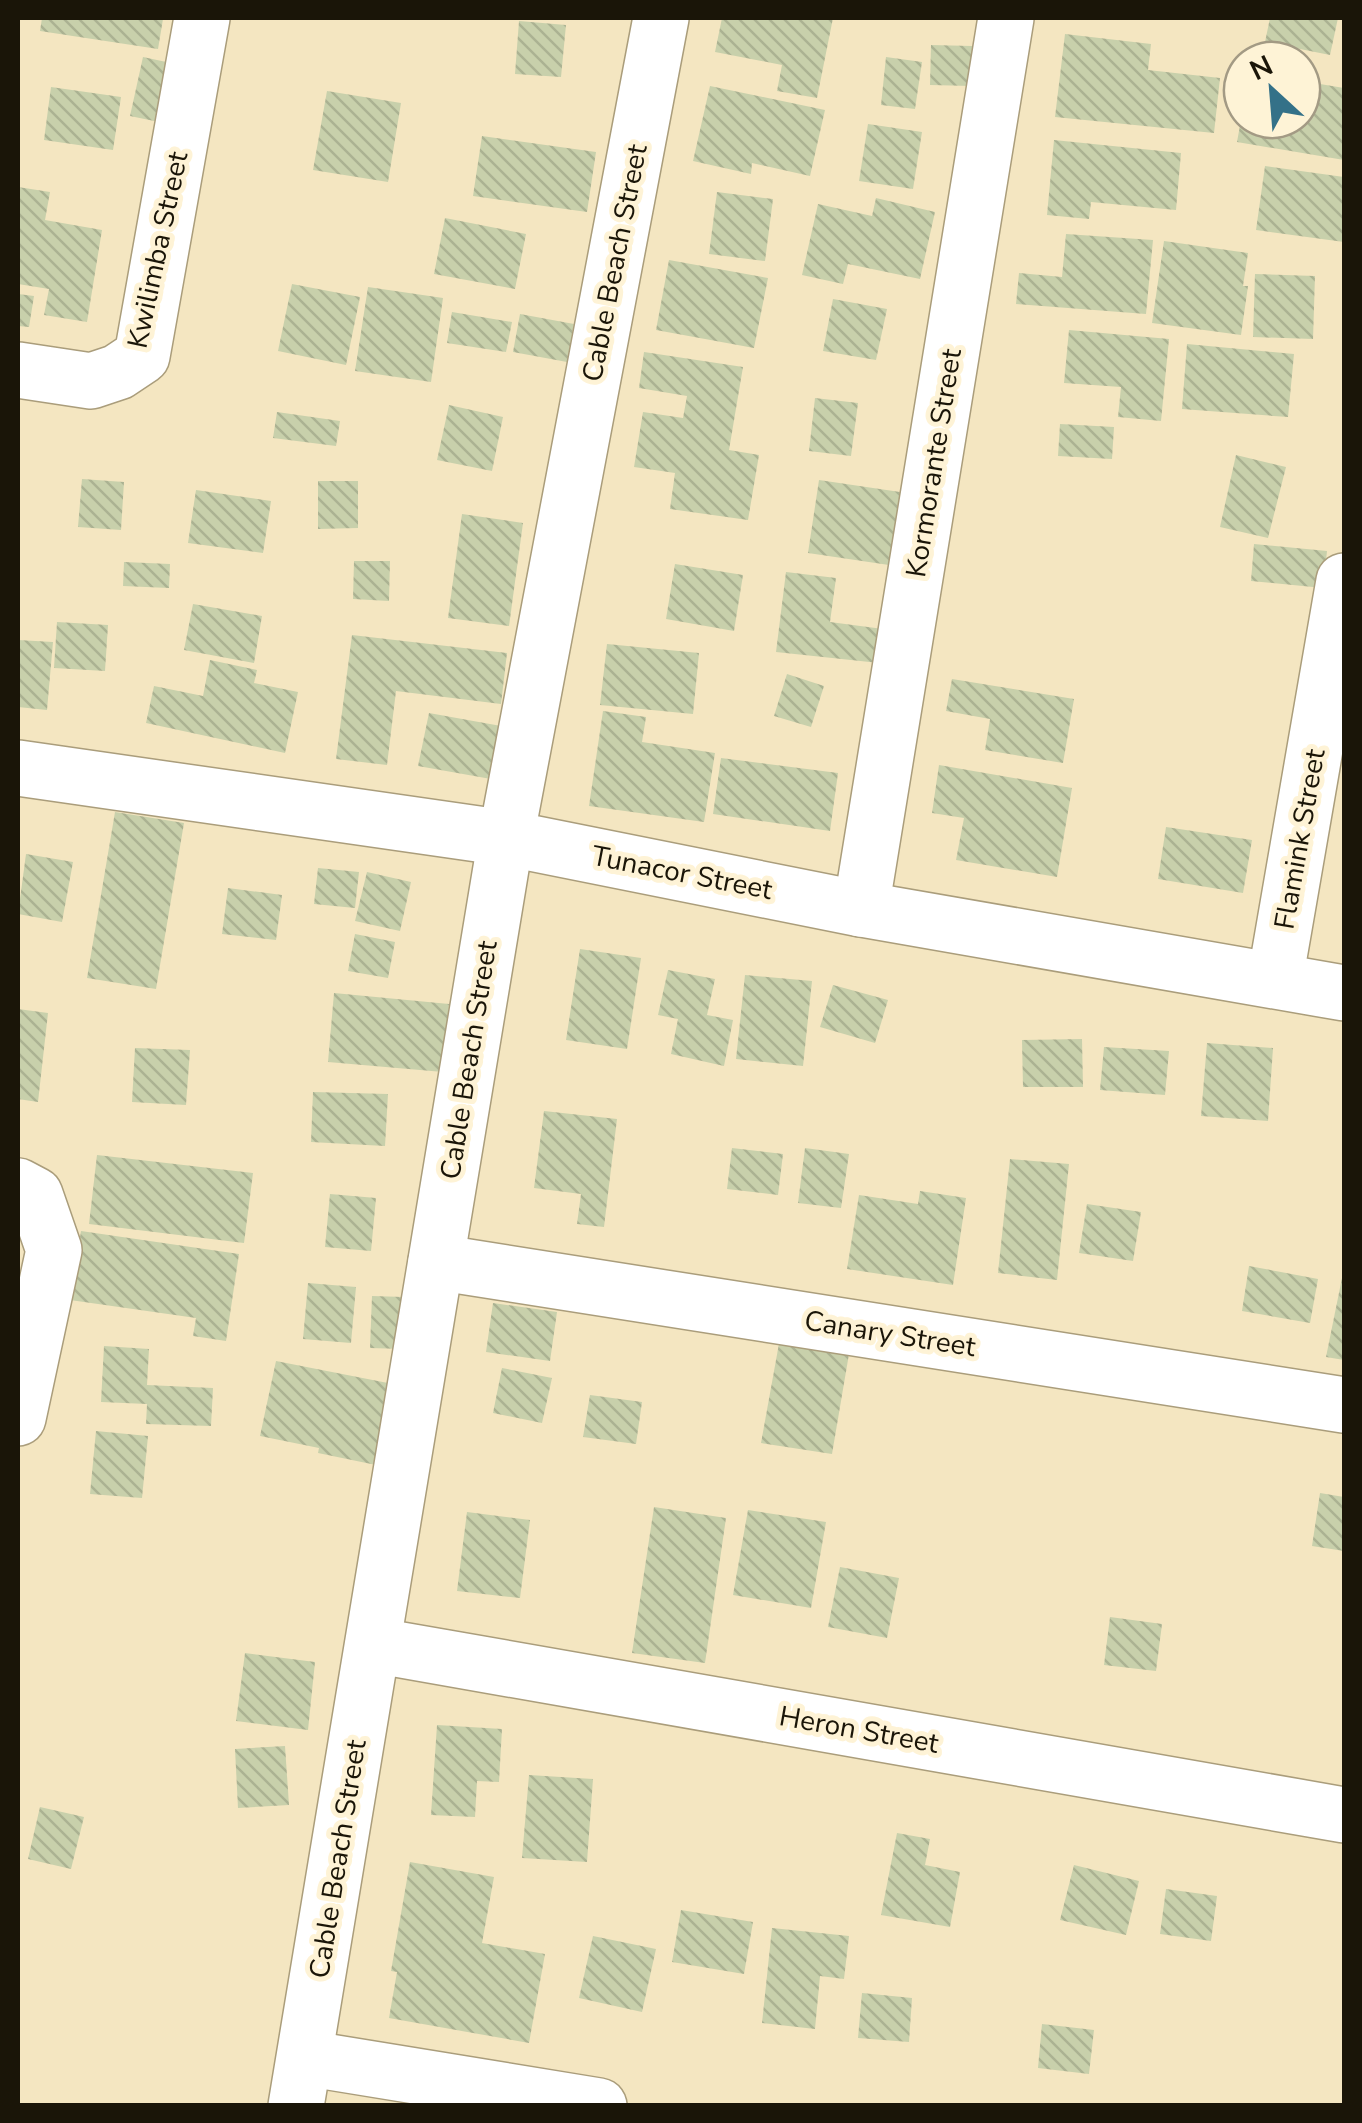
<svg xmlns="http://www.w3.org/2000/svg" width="1362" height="2123" font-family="'Nunito Sans',sans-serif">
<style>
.building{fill:url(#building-back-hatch)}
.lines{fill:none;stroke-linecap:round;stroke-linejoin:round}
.street-casing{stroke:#aa9d7b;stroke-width:58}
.street{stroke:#fff;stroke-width:55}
.labels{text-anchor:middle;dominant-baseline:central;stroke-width:10;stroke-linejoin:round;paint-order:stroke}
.street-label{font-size:28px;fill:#1a1508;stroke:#fef3d6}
</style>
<defs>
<pattern id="building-back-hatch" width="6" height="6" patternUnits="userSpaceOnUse" patternTransform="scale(2.5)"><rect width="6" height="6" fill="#c8d0ab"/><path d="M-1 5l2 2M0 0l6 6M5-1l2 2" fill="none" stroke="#abb292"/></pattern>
</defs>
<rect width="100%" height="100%" fill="#f4e6c1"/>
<g class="building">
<polygon points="42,18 154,18 163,19 158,49 40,31"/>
<polygon points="722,18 833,18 817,98 777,91 782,65 715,52"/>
<polygon points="1270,18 1338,18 1330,55 1265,42"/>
<polygon points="519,21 566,25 561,77 515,74"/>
<polygon points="1065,34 1151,44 1148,70 1220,78 1214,133 1055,117"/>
<polygon points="931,45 972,46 971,86 930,85"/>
<polygon points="143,57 171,63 159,122 130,116"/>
<polygon points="886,57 922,62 915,109 881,105"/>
<polygon points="1302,81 1344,88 1344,160 1237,142 1241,120 1302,120"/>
<polygon points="710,86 825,110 810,176 752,163 751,174 693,161"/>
<polygon points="51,87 121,97 113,150 44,140"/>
<polygon points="327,91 401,103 388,182 313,170"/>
<polygon points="868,124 922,132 913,189 859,181"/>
<polygon points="482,136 596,152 587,212 473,196"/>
<polygon points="1054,140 1181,153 1176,210 1091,202 1089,219 1047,215"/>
<polygon points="1265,166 1344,177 1344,242 1256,230"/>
<polygon points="18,187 50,192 45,220 102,230 87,322 44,315 49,289 18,284"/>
<polygon points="717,192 773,199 765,261 709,254"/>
<polygon points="876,198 935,212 920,279 848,264 843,284 802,275 818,204 872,216"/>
<polygon points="445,218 526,234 515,289 434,274"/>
<polygon points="1066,234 1153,240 1146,314 1016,304 1019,273 1062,277"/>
<polygon points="1164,241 1248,253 1243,286 1248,286 1241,335 1152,323"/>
<polygon points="669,260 768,278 754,348 656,330"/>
<polygon points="1255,274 1315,276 1313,339 1253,337"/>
<polygon points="292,284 360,297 346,365 278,351"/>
<polygon points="368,287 443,298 431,382 355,371"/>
<polygon points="18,294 34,296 29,327 18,326"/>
<polygon points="833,299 887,309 876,360 823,351"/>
<polygon points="452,312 512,322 506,352 447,343"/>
<polygon points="520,314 574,324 567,362 513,352"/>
<polygon points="1069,330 1169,339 1161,421 1118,417 1121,387 1064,383"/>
<polygon points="1187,344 1294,354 1288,417 1182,409"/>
<polygon points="644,352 743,367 729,450 759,455 748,520 670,509 675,473 634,467 643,412 683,418 687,396 639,388"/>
<polygon points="815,398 858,403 851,456 809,451"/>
<polygon points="449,405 503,417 492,471 437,460"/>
<polygon points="277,412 340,421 336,446 273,438"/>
<polygon points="1060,424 1114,427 1112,459 1058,456"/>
<polygon points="1236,455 1286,467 1268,538 1220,527"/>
<polygon points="82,479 124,482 121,530 78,527"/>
<polygon points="819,480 900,492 889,565 808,553"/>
<polygon points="318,481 358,481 358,528 318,529"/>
<polygon points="196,490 271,501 263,553 188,543"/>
<polygon points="462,514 523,523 509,626 448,618"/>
<polygon points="1254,544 1327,551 1323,588 1251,581"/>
<polygon points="354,561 390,561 389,601 353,599"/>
<polygon points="124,562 170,564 169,588 123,586"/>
<polygon points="675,564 743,575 734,631 666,619"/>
<polygon points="786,572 836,578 830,622 883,629 879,663 776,652"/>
<polygon points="193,604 262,616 254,663 184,650"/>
<polygon points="57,622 108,625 105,671 54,668"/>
<polygon points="352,635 507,653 501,704 396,691 387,765 336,759"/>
<polygon points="18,640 53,642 47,710 18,707"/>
<polygon points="607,644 699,653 693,714 600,705"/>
<polygon points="210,660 257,670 254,683 298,692 285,753 146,723 154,686 203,696"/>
<polygon points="787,674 824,686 811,727 774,716"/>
<polygon points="952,679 1074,699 1063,763 985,750 990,719 946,711"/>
<polygon points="603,711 646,717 642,742 715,753 704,822 589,806"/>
<polygon points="429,713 501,726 491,779 418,766"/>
<polygon points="721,758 838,773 830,831 713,814"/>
<polygon points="939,765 1072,788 1057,877 956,860 964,818 932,813"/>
<polygon points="115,812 184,823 156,989 87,978"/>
<polygon points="1166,827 1252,840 1243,893 1158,879"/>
<polygon points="26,854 73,862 62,922 18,914"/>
<polygon points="318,868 359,872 355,908 314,904"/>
<polygon points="367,872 411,882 400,931 355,921"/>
<polygon points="228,888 282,895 276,940 222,934"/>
<polygon points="355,934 395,942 388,978 348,971"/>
<polygon points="580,949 641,958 627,1049 566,1040"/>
<polygon points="668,970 715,979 707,1015 733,1020 724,1066 671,1054 678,1019 658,1015"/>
<polygon points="745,975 812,981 803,1066 736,1059"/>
<polygon points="833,985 888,1000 875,1043 820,1027"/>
<polygon points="334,993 449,1004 443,1072 328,1062"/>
<polygon points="18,1009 48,1013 38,1102 18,1099"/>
<polygon points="1082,1039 1083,1087 1023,1087 1022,1040"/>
<polygon points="1207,1043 1273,1048 1268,1121 1201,1116"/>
<polygon points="1104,1047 1169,1051 1165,1095 1100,1090"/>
<polygon points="135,1048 190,1050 186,1105 132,1102"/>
<polygon points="313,1092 388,1094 385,1146 311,1142"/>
<polygon points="544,1111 617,1119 604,1227 577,1224 581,1194 534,1188"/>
<polygon points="732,1148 783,1154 778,1195 727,1189"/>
<polygon points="805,1148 849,1154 841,1208 798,1203"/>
<polygon points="97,1155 253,1173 244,1243 89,1224"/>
<polygon points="1010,1159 1069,1164 1057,1280 998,1273"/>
<polygon points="920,1191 966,1198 953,1285 847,1269 859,1195 918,1204"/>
<polygon points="330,1194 376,1198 371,1251 325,1247"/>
<polygon points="1087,1204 1141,1212 1133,1261 1079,1253"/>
<polygon points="81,1231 239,1254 226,1341 193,1336 196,1318 70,1300"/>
<polygon points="1249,1266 1318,1279 1310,1323 1242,1311"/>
<polygon points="1343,1273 1344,1273 1344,1360 1326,1357"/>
<polygon points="308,1283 356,1287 351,1343 303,1339"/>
<polygon points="372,1296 404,1297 402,1349 370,1348"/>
<polygon points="493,1303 557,1312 550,1361 486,1352"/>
<polygon points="780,1338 850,1348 832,1454 761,1443"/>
<polygon points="104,1346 149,1349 147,1385 213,1388 211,1426 146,1424 147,1404 101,1402"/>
<polygon points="276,1361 393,1384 376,1465 318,1453 319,1448 260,1436"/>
<polygon points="502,1368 552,1378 542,1423 493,1413"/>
<polygon points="590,1395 642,1402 636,1444 583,1437"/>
<polygon points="96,1431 148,1436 142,1498 90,1494"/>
<polygon points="1320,1493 1344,1497 1344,1551 1312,1546"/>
<polygon points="654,1507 726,1518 705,1663 632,1653"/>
<polygon points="748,1510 826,1522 811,1608 733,1595"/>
<polygon points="467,1512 530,1520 520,1598 457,1591"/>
<polygon points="840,1567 899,1578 887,1638 828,1627"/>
<polygon points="1110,1617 1162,1624 1156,1671 1104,1665"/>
<polygon points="245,1653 315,1662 308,1730 236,1721"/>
<polygon points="437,1725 502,1729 499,1782 477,1781 475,1817 431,1815"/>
<polygon points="285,1746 289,1805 238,1808 235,1749"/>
<polygon points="529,1775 593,1779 587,1862 522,1858"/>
<polygon points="40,1807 84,1817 71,1869 28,1859"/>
<polygon points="897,1833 930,1839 925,1865 960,1872 950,1927 881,1915"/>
<polygon points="410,1862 494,1877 482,1943 545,1954 529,2043 389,2018 397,1972 391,1971"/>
<polygon points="1074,1865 1139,1881 1126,1935 1060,1920"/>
<polygon points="1166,1889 1217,1896 1211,1941 1160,1934"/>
<polygon points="681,1910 753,1922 744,1974 672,1962"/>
<polygon points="772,1928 849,1936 844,1979 820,1976 815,2029 762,2023"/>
<polygon points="593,1936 656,1949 642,2012 579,1998"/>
<polygon points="862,1993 912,1998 909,2042 858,2038"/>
<polygon points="1042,2024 1094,2030 1089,2074 1038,2068"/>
</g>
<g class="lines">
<defs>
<g id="street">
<polyline points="18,370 91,381 118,372 142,356 202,18"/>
<polyline points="18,768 506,838 861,909 1344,993"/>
<polyline points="861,909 1006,18"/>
<polyline points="1275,980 1344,581"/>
<polyline points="18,1186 35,1195 54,1250 18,1418"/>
<polyline points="436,1262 1344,1405"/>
<polyline points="373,1645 1344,1815"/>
<polyline points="305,2058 599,2106"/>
<polyline points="296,2106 506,838 661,18"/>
</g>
</defs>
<use href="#street" class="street-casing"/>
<use href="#street" class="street"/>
</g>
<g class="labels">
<g class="street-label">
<text transform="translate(158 250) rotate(-78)">Kwilimba Street</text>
<text transform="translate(615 263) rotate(-79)">Cable Beach Street</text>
<text transform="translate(934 463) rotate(-81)">Kormorante Street</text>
<text transform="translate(1300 839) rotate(-80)">Flamink Street</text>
<text transform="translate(682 873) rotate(11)">Tunacor Street</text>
<text transform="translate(469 1060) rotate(-81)">Cable Beach Street</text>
<text transform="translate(890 1334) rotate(9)">Canary Street</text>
<text transform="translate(859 1730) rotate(10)">Heron Street</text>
<text transform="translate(338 1859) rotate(-81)">Cable Beach Street</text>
</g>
</g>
<rect width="1362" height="2123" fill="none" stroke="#1a1508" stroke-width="40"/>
<g transform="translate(1272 90) rotate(334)"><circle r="48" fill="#fef3d6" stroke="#a39a84" stroke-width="2.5"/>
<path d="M0-8L18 38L0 25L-18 38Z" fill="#347188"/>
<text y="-15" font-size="28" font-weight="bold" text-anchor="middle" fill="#1a1508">N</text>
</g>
</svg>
